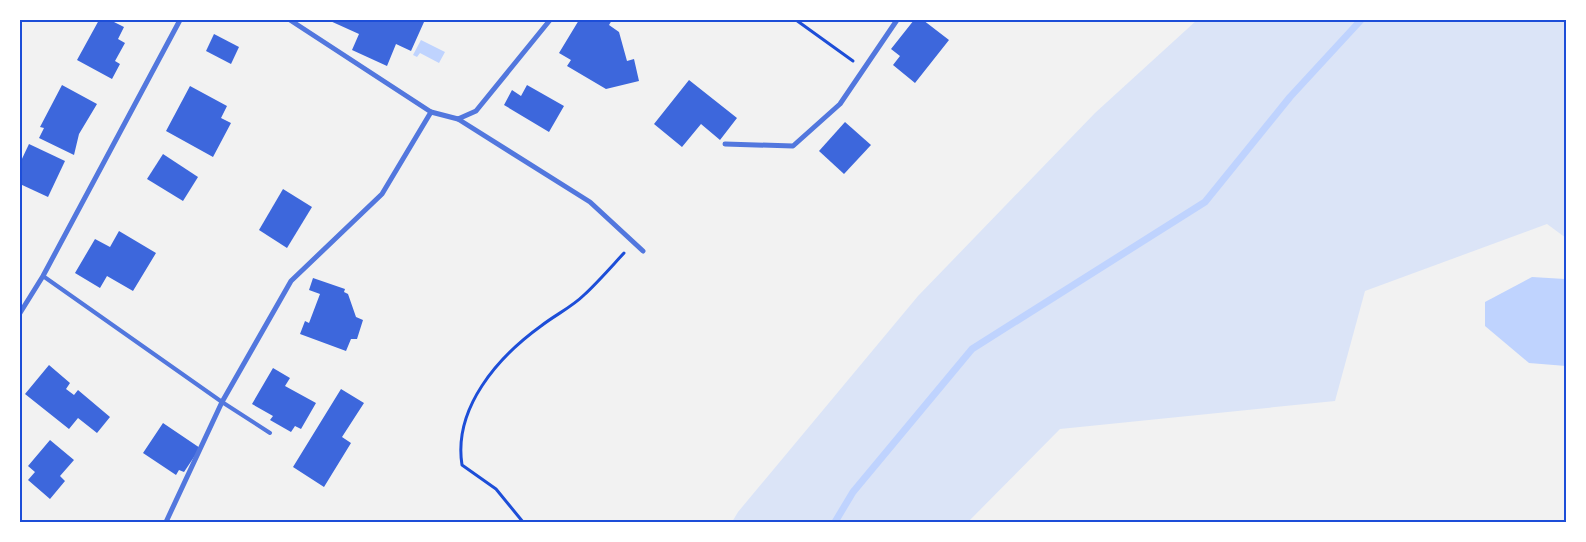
<svg xmlns="http://www.w3.org/2000/svg" width="1586" height="542" font-family="'Source Sans 3',sans-serif">
<style>
.green{fill:#dbe4f7}
.water{fill:#bfd3fe}
.lines{fill:none;stroke-linecap:round;stroke-linejoin:round}
.stream{stroke:#bfd3fe;stroke-width:7}
.building{fill:#3d67dc}
.path{stroke:#1d4ed8;stroke-width:3}
.service{stroke:#5277de;stroke-width:4}
.minor{stroke:#5277de;stroke-width:5}
.neatline{fill:none;stroke:#1d4ed8;stroke-width:2}
</style>
<rect width="100%" height="100%" fill="#f2f2f2"/>
<polygon class="green" points="1197,20 1566,20 1566,238 1547,224 1365,291 1335,401 1060,429 968,522 732,522 738,512 918,296 1095,113"/>
<g class="water">
<polygon points="421,40 445,52 439,63 420,53 417,57 413,55"/>
<polygon points="1532,277 1565,279 1566,366 1529,363 1485,326 1485,302"/>
</g>
<g class="lines">
<polyline class="stream" points="835,522 853,492 972,349 1205,202 1290,97 1361,20"/>
</g>
<g class="building">
<polygon points="99,20 110,20 124,27 118,39 125,43 115,61 120,64 112,79 77,60"/>
<polygon points="328,20 421,20 424,22 411,51 396,44 387,66 352,50 359,34"/>
<polygon points="579,20 612,20 609,25 619,32 627,61 634,59 639,81 606,89 567,66 571,60 559,53"/>
<polygon points="914,20 923,20 949,40 915,83 893,65 900,56 891,49"/>
<polygon points="214,34 239,47 231,64 206,51"/>
<polygon points="689,80 737,118 720,140 701,124 682,147 654,124"/>
<polygon points="62,85 97,104 79,134 74,155 39,138 44,128 40,127"/>
<polygon points="527,85 564,106 549,132 504,105 512,90 521,96"/>
<polygon points="190,86 227,106 221,118 231,123 213,157 166,131"/>
<polygon points="845,122 871,145 844,174 819,151"/>
<polygon points="29,144 65,161 48,197 20,184 20,163"/>
<polygon points="163,154 198,177 183,201 147,179"/>
<polygon points="283,189 312,207 287,248 259,230"/>
<polygon points="119,231 156,253 133,291 107,276 100,288 75,273 95,239 110,247"/>
<polygon points="313,278 345,289 344,292 348,294 356,317 363,320 357,339 351,339 346,351 300,334 305,321 309,323 320,294 309,290"/>
<polygon points="49,365 70,383 66,389 74,395 78,390 110,417 97,433 78,418 69,429 25,394"/>
<polygon points="273,368 290,378 285,386 316,403 301,429 295,426 291,432 270,420 273,416 252,404"/>
<polygon points="341,389 364,403 342,437 351,443 324,487 293,467"/>
<polygon points="163,423 200,448 184,472 179,470 176,475 143,453"/>
<polygon points="50,440 74,460 60,476 65,481 50,499 28,480 35,472 28,466"/>
</g>
<g class="lines">
<g class="path">
<polyline points="796,20 853,61"/>
<path d="M523,522L496,489L462,465C453,408 498,357 541,326C555,315 572,307 584,295C598,282 611,267 624,253"/>
</g>
<polyline class="service" points="43,276 222,402 270,433"/>
<g class="minor">
<polyline points="290,20 431,112"/>
<polyline points="458,119 590,202 643,251"/>
<polyline points="725,144 793,146 840,104 897,20"/>
<polyline points="20,313 43,276 180,20"/>
<polyline points="166,522 222,402 291,281 382,194 431,112 458,119 476,111 550,20"/>
</g>
</g>
<rect width="1586" height="542" fill="none" stroke="#ffffff" stroke-width="42"/>
<rect x="21" y="21" width="1544" height="500" class="neatline"/>
</svg>
